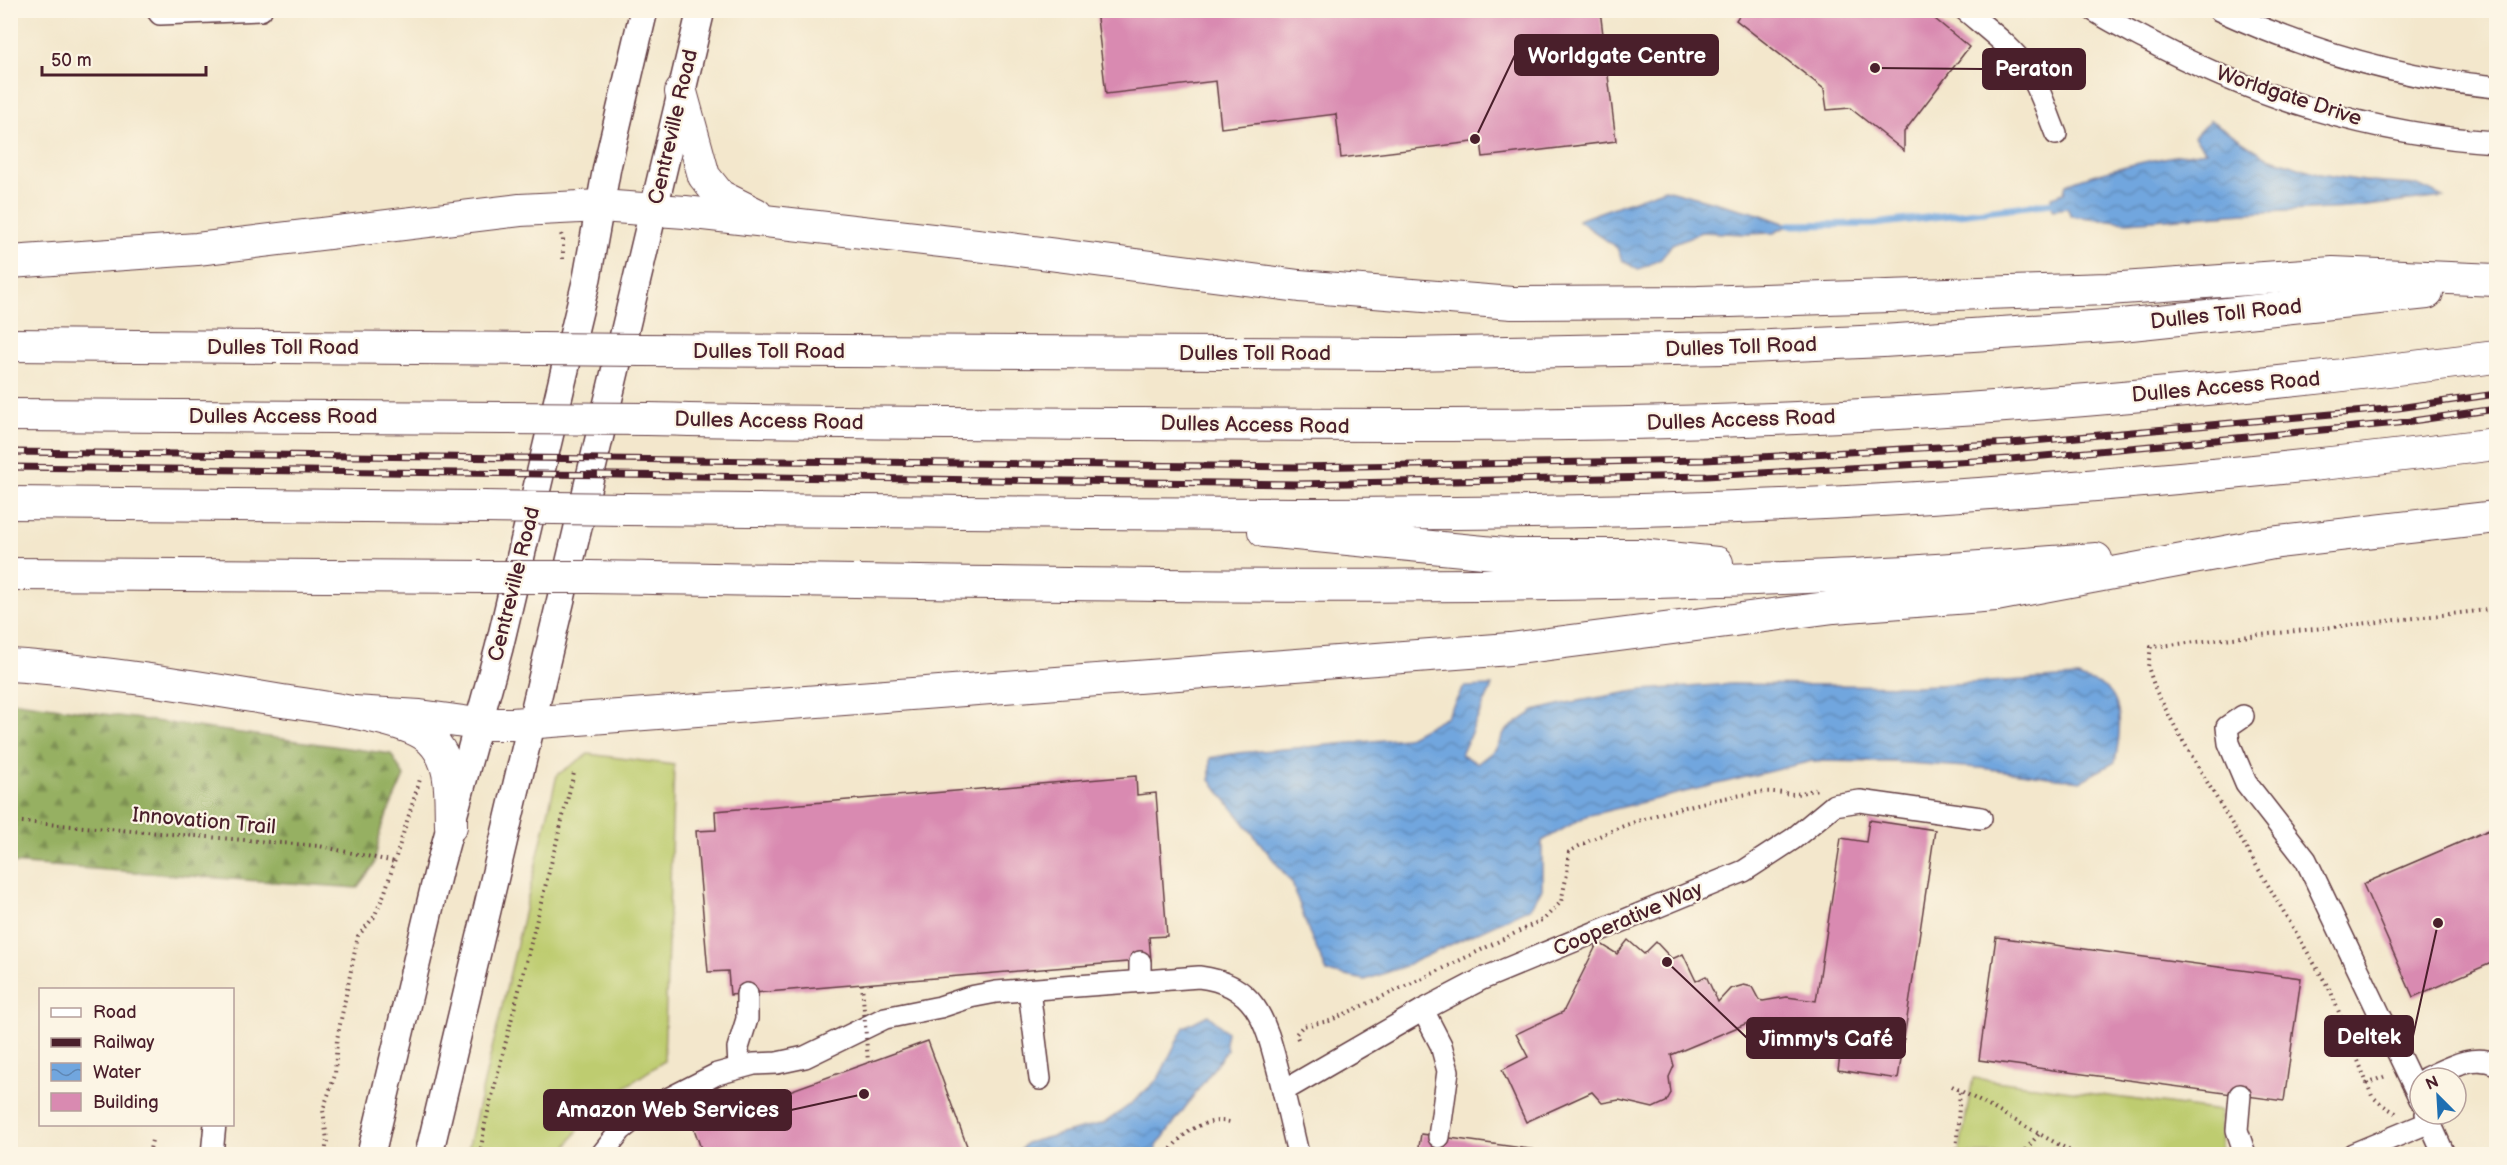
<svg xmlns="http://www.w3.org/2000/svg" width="2507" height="1165" font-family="'Balsamiq Sans',sans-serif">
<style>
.grass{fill:#becc6f;stroke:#84764d;stroke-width:1.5}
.forest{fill:url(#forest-firs);stroke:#706846;stroke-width:1.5}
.water{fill:url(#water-waves);stroke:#5e6284;stroke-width:1.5}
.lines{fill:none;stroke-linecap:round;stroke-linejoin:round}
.stream{stroke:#71a6de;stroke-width:7}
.building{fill:#d98ab1}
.minor-casing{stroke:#633d43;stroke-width:24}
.major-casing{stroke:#633d43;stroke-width:30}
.highway-casing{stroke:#633d43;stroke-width:34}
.path{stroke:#633d43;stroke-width:4;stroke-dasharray:1.5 4.5;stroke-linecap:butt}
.minor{stroke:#fff;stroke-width:21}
.major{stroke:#fff;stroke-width:27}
.highway{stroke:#fff;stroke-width:32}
.rail-casing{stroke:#4a1f2b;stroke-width:7}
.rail{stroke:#fcf5e5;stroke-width:4.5;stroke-dasharray:14;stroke-linecap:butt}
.highway-bridge-casing{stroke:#633d43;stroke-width:34;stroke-linecap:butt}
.path-bridge{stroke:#633d43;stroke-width:4;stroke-dasharray:1.5 4.5;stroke-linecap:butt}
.highway-bridge{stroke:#fff;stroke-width:32}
.labels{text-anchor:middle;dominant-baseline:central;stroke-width:4.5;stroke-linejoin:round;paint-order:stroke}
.street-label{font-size:21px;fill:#4a1f2b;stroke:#fcf5e5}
.leader{fill:none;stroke:#4a1f2b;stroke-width:2}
.callout-dot{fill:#4a1f2b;stroke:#fcf5e5;stroke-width:2}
.callout{fill:#4a1f2b;stroke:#4a1f2b;stroke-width:2}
.callout-label{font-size:22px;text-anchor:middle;font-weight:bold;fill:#fff}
</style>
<defs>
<pattern id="forest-firs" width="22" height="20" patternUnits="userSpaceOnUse" patternTransform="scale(1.5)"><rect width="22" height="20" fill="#96b062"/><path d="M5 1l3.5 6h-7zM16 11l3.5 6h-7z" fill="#7c8f51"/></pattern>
<pattern id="water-waves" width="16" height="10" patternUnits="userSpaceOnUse" patternTransform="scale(1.5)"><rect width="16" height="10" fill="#71a6de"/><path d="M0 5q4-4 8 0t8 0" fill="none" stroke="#5f87b4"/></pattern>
</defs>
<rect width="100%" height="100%" fill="#fcf5e5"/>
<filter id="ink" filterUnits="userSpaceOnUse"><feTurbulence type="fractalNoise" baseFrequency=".0167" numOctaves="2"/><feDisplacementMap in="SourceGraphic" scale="12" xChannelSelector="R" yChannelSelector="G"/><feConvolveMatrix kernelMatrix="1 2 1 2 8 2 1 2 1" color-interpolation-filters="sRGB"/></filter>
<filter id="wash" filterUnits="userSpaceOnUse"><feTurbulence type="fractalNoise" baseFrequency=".008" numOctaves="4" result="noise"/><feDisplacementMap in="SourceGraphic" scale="24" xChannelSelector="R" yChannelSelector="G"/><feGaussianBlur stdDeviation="1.35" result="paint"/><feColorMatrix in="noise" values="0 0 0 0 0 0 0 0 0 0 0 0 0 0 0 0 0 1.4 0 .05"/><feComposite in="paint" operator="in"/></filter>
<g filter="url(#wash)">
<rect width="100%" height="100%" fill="#f3e7cc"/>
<g class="grass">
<polygon points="588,754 674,765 664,1061 592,1109 562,1154 467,1154 557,775"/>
<polygon points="1973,1078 2220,1111 2221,1154 1959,1154"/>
</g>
<polygon class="forest" points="10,701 391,754 404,776 381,828 374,865 357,888 11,863"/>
<g class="water">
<path d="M2210,120L2265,156L2320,174L2370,182L2418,185L2444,197L2349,208L2245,213L2127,222L2071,216L2067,208L2053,210L2051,197L2064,193L2066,184C2111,167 2158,158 2206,151L2194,137Z"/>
<polygon points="1665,189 1759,214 1789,225 1774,233 1746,234 1701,232 1672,244 1661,259 1638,270 1622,260 1617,248 1578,220"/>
<path d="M2078,677C2086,681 2098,683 2105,688C2126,703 2119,741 2115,762L2081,781L1981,768L1892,762L1812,761L1586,816L1542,841V889L1530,908L1400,968L1365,980L1327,972L1309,932L1292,883L1210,780V758L1238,753L1406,738L1447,716L1464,687L1492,686L1461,755L1478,763L1496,749L1505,731L1534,711L1567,703L1642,690L1732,684L1917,686Z"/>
<polygon points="1208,1015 1227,1032 1225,1043 1227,1050 1157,1146 1154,1154 1010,1154 1019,1152 1026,1143 1104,1123 1131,1104 1158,1079 1184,1027"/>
</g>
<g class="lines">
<polyline class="stream" points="1789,225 1874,224 2053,203"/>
</g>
<g id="blocks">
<g class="building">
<polygon points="1096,10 1600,10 1616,141 1483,157 1481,141 1341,158 1336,114 1221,128 1216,81 1106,94"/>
<polygon points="1743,10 1924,10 1969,47 1904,132 1904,151 1850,108 1827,110 1824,89 1736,20"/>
<polygon points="1136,776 1137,795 1156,793 1167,936 1149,937 1151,960 730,995 728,971 708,972 696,831 716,830 715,811"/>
<polygon points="1869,820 1935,830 1898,1079 1838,1070 1840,1056 1808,1052 1809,1044 1772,1038 1769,1029 1755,1034 1750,1022 1671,1055 1674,1066 1669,1077 1671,1093 1666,1102 1653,1108 1619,1100 1602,1103 1592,1092 1526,1122 1502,1070 1528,1057 1516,1034 1563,1012 1598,942 1617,954 1628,940 1644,954 1656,942 1672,959 1683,954 1696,981 1706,976 1718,1002 1730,989 1744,985 1752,987 1759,1000 1763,1001 1787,997 1816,1001 1841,838 1866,842"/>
<polygon points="2496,827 2496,961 2413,997 2363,884"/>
<polygon points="1996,937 2301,978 2284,1101 1979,1060"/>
<polygon points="928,1041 970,1154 703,1154 693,1126"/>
<polygon points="1421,1134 1559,1153 1559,1154 1402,1154 1402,1151 1418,1153"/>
</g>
</g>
</g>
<g filter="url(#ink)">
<use href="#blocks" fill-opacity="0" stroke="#633d43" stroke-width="1.5"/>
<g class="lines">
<defs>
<g id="minor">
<polyline points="157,10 160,14 261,10"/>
<path d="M1965,10C1986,28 2011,46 2027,69C2040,88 2047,112 2056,134"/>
<path d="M2093,10C2110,21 2128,30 2145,39C2253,97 2374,135 2496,142"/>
<path d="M2219,10C2307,50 2400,78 2496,87"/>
<polyline points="2243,716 2227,727 2229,743 2246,783 2306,860 2420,1099"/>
<polyline points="1140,981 1140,962"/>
<polyline points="1029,990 1040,1079"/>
<polyline points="1423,1010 1441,1045 1448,1071 1439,1137"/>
<polyline points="739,1067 738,1048 747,1019 747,994"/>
<path d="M2426,1078C2448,1068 2473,1053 2496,1064"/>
<polyline points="1283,1091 1423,1010 1482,979 1744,871 1793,839 1834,805 1860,801 1981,818"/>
<polyline points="2240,1095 2237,1130 2245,1154"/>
<polyline points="2426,1114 2444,1154"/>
<polyline points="212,1154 215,1124"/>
<path d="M602,1154L621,1130L646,1110L717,1074L754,1064L777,1063L805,1057L885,1018L940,1007L970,997L996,992L1199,977C1258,984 1266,1024 1279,1074C1286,1101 1292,1128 1298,1154"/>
<polyline points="2353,1154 2430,1122"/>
</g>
<g id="major">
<polyline points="371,1154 439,868 499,648 572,340 587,278 607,167 644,10"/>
<polyline points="429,1154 701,10"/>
</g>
<g id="highway">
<polyline points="681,92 704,176 720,196 756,214"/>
<polyline points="10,262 197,249 520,210 600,206 685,212 1003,248 1299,286 1512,303 1698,302 2108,289 2333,273 2496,280"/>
<polyline points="10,345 541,349"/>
<polyline points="642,350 1405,354 1725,348 1883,341 2121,325 2427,293"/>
<polyline points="10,415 505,418"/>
<path d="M647,419C811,423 976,423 1140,424C1351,425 1562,427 1773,419C2015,410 2256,387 2496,357"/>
<polyline points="10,503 483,507"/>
<path d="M626,509C996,511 1367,520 1737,507C1991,497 2244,475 2496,444"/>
<polyline points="1264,531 1515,555 1639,555 1717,563"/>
<polyline points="2253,545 2496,517"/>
<polyline points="10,574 486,577"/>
<path d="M588,577C1002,583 1417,594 1831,576C1919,572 2008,565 2096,559"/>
<path d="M10,665C102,671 192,686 282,701C316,706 408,717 431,740C454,762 450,796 451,826"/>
<polyline points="353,712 420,716 478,724 512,724 1510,649 1834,607 1996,595 2273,543"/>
</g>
</defs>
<use href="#minor" class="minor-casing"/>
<use href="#major" class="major-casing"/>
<use href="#highway" class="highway-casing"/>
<g class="path">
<polyline points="2423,13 2423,10"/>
<polyline points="561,234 563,239 563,262"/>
<polyline points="10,821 319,846 395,862"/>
<path d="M1298,1039L1296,1034L1303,1026L1329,1021L1434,973L1544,919L1561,902L1567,874L1569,852C1616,822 1708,798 1764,792C1775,791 1786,794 1796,794C1803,793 1811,790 1819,789"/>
<polyline points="2366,1084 2388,1075"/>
<polyline points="1952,1086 2076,1154"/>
<polyline points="2396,1113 2382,1105 2372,1096 2331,992 2180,736 2156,691 2148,667 2151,647 2496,609"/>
<polyline points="149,1154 152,1140"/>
<polyline points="325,1154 327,1140 323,1110 335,1075 337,1039 358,936 374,917 385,892 421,776"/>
<polyline points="480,1154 485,1124 574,773"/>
<path d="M1168,1154C1181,1133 1204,1117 1230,1122"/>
<polyline points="1956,1154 1960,1090"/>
<polyline points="2022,1154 2039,1134"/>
</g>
<use href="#minor" class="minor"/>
<use href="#major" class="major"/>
<use href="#highway" class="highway"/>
<defs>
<g id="rail">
<polyline points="10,452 1295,467 1705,460 2011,443 2398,408 2496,394"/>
<polyline points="10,467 1296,484 1706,476 2011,459 2398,423 2496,409"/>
</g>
</defs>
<use href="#rail" class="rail-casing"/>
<use href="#rail" class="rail"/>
<defs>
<g id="highway-bridge">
<polyline points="541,349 642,350"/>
<polyline points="505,418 647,419"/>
<polyline points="483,507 626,509"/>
<polyline points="486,577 588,577"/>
</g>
</defs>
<use href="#highway-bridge" class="highway-bridge-casing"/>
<polyline class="path-bridge" points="862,984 868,1062"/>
<use href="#highway-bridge" class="highway-bridge"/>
</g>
</g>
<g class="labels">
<g class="street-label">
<text transform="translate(2289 96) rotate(18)">Worldgate Drive</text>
<text transform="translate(673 127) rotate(-77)">Centreville Road</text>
<text transform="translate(2226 314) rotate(-6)">Dulles Toll Road</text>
<text x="283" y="347">Dulles Toll Road</text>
<text transform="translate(1741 347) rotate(-2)">Dulles Toll Road</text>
<text x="769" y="351">Dulles Toll Road</text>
<text x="1255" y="353">Dulles Toll Road</text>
<text transform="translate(2226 387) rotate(-5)">Dulles Access Road</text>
<text x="283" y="416">Dulles Access Road</text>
<text transform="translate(1741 420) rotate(-2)">Dulles Access Road</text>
<text transform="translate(769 421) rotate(1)">Dulles Access Road</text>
<text transform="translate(1255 425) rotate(1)">Dulles Access Road</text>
<text transform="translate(514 584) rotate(-76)">Centreville Road</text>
<text transform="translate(204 821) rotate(5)">Innovation Trail</text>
<text transform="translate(1628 919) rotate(-23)">Cooperative Way</text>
</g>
</g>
<path class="leader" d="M1475 139L1515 55M1875 68L1983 69M2438 923L2413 1036M1667 962L1747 1038M864 1094L791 1110"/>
<g class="callout-dot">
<circle cx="1475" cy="139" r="6"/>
<circle cx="1875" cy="68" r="6"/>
<circle cx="2438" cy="923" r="6"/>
<circle cx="1667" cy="962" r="6"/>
<circle cx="864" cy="1094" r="6"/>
</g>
<g class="callout">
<rect x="1515" y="35" width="203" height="40" rx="6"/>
<rect x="1983" y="49" width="102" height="40" rx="6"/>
<rect x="2325" y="1016" width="88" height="40" rx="6"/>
<rect x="1747" y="1018" width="158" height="40" rx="6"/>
<rect x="544" y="1090" width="247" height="40" rx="6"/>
</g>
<g class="callout-label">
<text x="1617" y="63">Worldgate Centre</text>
<text x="2034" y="76">Peraton</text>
<text x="2369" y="1044">Deltek</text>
<text x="1826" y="1046">Jimmy's Café</text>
<text x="668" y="1117">Amazon Web Services</text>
</g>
<rect width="2507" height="1165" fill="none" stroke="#fcf5e5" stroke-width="36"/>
<rect x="39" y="988" width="195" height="138" fill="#fcf5e5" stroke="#b59f9b" stroke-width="1.5"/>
<rect x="51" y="1008" width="30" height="9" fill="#ffffff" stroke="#b59f9b" stroke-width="1.5"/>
<text x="93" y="1018" font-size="18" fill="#4a1f2b">Road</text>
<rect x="51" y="1038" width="30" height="9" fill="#4a1f2b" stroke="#b59f9b" stroke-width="1.5"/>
<text x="93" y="1048" font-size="18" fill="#4a1f2b">Railway</text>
<rect x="51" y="1063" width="30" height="18" fill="url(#water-waves)" stroke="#b59f9b" stroke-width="1.5"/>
<text x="93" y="1078" font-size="18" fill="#4a1f2b">Water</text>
<rect x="51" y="1093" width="30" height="18" fill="#d98ab1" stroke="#b59f9b" stroke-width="1.5"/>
<text x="93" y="1108" font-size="18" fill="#4a1f2b">Building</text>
<g transform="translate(2438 1096) rotate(336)"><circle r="28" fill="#fcf5e5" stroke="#b59f9b" stroke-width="1.5"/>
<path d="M0-4.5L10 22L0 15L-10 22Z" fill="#1f6fb2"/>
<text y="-9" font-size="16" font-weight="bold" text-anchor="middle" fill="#4a1f2b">N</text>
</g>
<path d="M42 66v9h164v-9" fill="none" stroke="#4a1f2b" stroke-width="3"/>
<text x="51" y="66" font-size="18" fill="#4a1f2b" stroke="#fcf5e5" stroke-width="4.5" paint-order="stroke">50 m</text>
</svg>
